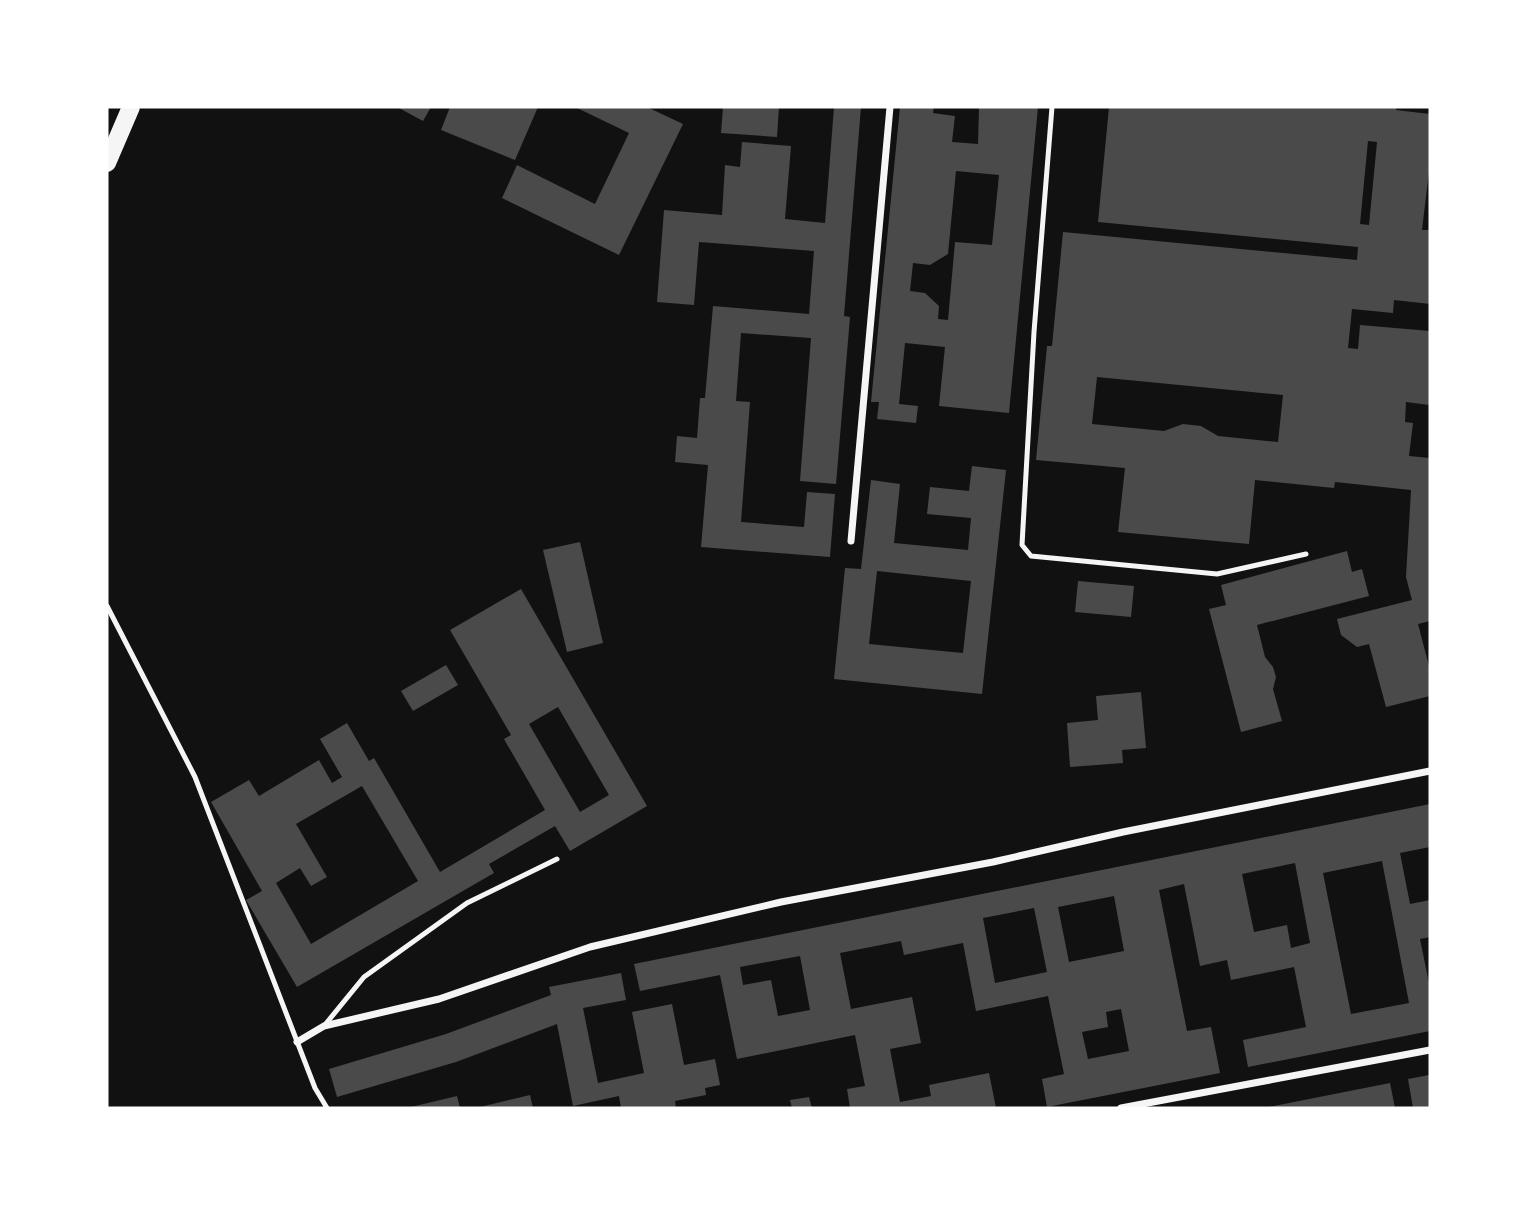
<svg xmlns="http://www.w3.org/2000/svg" width="1537" height="1215" font-family="Helvetica,sans-serif">
<style>
.building{fill:#4a4a4a;fill-rule:evenodd}
.lines{fill:none;stroke-linecap:round;stroke-linejoin:round}
.service{stroke:#f5f5f5;stroke-width:5}
.minor{stroke:#f5f5f5;stroke-width:7}
.primary{stroke:#f5f5f5;stroke-width:18}
</style>
<rect width="100%" height="100%" fill="#111"/>
<g class="building">
<polygon points="397,107 431,107 423,121"/>
<polygon points="450,107 507,108 538,107 515,160 441,130"/>
<polygon points="575,107 647,107 683,124 619,255 502,198 517,165 595,204 629,133"/>
<polygon points="723,107 779,107 777,137 721,133"/>
<polygon points="834,107 861,107 844,316 850,317 836,484 800,481 811,338 741,333 736,401 750,402 741,522 804,527 807,492 835,494 830,557 701,547 708,465 675,462 677,436 697,438 700,398 705,398 713,306 809,314 814,251 699,242 694,305 657,302 664,210 722,215 725,165 740,167 742,142 791,146 785,219 825,223"/>
<path d="M900,107H934L933,113L955,116L952,142L978,144L979,107H1038L1009,413L939,406L945,347L905,343L899,404L918,406L916,423L877,419L879,402H871ZM956,171L999,175L992,245L955,242L948,320L938,319L939,306L925,293L910,291L913,263L930,265L948,254Z"/>
<path d="M1109,107H1396V110L1430,114V163L1422,230H1430V304L1394,300L1393,313L1352,309L1348,348L1358,349L1360,325L1430,331L1429,405L1406,402L1405,422L1413,423L1409,456L1430,458V621L1418,624L1430,670V696L1386,707L1369,644L1357,647L1341,635L1337,619L1412,600L1406,577L1411,490L1335,482L1334,488L1255,480L1249,544L1118,532L1125,468L1036,460L1047,346H1052L1063,232L1357,260L1358,247L1098,222ZM1368,141L1377,142L1369,225L1360,224ZM1097,377L1283,395L1278,442L1218,436L1201,426L1183,424L1164,431L1092,424Z"/>
<path d="M972,466L1006,470L982,694L834,679L845,568L861,569L871,480L900,484L894,543L968,550L971,518L927,514L930,487L969,491ZM877,571L971,581L963,653L869,644Z"/>
<polygon points="580,542 603,643 567,652 543,550"/>
<polygon points="1347,551 1352,572 1362,569 1369,596 1257,625 1265,657 1273,667 1276,677 1273,689 1282,721 1241,732 1209,609 1226,605 1221,585"/>
<polygon points="1078,581 1134,586 1131,617 1075,612"/>
<path d="M521,589L647,806L570,851L555,826L489,864L494,873L297,987L246,900L262,891L211,802L249,780L259,796L319,760L332,783L342,777L320,739L347,723L369,761L374,758L440,872L545,810L504,739L511,735L450,630ZM558,707L609,795L580,812L529,724ZM362,786L418,881L311,944L276,883L300,868L311,886L327,877L296,824Z"/>
<polygon points="446,665 458,685 413,711 401,691"/>
<polygon points="1141,692 1146,748 1122,750 1123,763 1070,767 1067,723 1098,720 1096,696"/>
<path d="M1430,804V847L1400,853L1410,904L1430,900V937L1420,939L1430,988V1031L1248,1067L1243,1040L1306,1027L1294,967L1231,980L1227,960L1200,966L1184,884L1159,890L1187,1031L1211,1027L1220,1073L1047,1107L1042,1079L1064,1074L1048,996L976,1011L963,943L904,955L901,941L840,953L851,1009L912,997L921,1043L890,1049L900,1102L931,1096L929,1085L989,1073L996,1108H850L847,1089L865,1086L855,1035L737,1059L720,975L640,991L634,964ZM1382,861L1409,1003L1351,1014L1323,873ZM1295,863L1310,943L1291,948L1287,925L1254,932L1242,874ZM1114,896L1124,951L1069,962L1058,907ZM1034,908L1047,972L995,983L983,918ZM800,956L810,1010L778,1016L771,980L743,985L740,967ZM1121,1009L1129,1051L1088,1059L1082,1032L1108,1027L1106,1012Z"/>
<polygon points="621,973 626,1000 583,1008 598,1083 644,1073 632,1012 672,1004 684,1065 715,1059 720,1085 705,1088 706,1095 675,1101 676,1108 621,1108 619,1096 573,1106 557,1024 456,1062 337,1097 329,1069 446,1034 551,995 549,987"/>
<polygon points="1429,1075 1430,1108 1413,1108 1408,1079"/>
<polygon points="1390,1083 1395,1108 1270,1108 1269,1107"/>
<polygon points="530,1095 533,1108 480,1108 480,1107"/>
<polygon points="457,1096 460,1108 411,1108 411,1107"/>
<polygon points="809,1097 812,1108 792,1108 790,1100"/>
</g>
<g class="lines">
<g class="service">
<polyline points="1052,107 1034,332 1022,545 1031,556 1217,574 1306,554"/>
<polyline points="107,606 195,777 315,1088 327,1108"/>
<polyline points="324,1026 364,977 467,903 557,859"/>
</g>
<g class="minor">
<polyline points="851,541 890,107"/>
<polyline points="297,1042 324,1026 439,999 590,947 781,902 993,862 1123,832 1430,771"/>
<polyline points="1121,1108 1430,1050"/>
</g>
<polyline class="primary" points="107,163 131,107"/>
</g>
<rect width="1537" height="1215" fill="none" stroke="#ffffff" stroke-width="217"/>
</svg>
